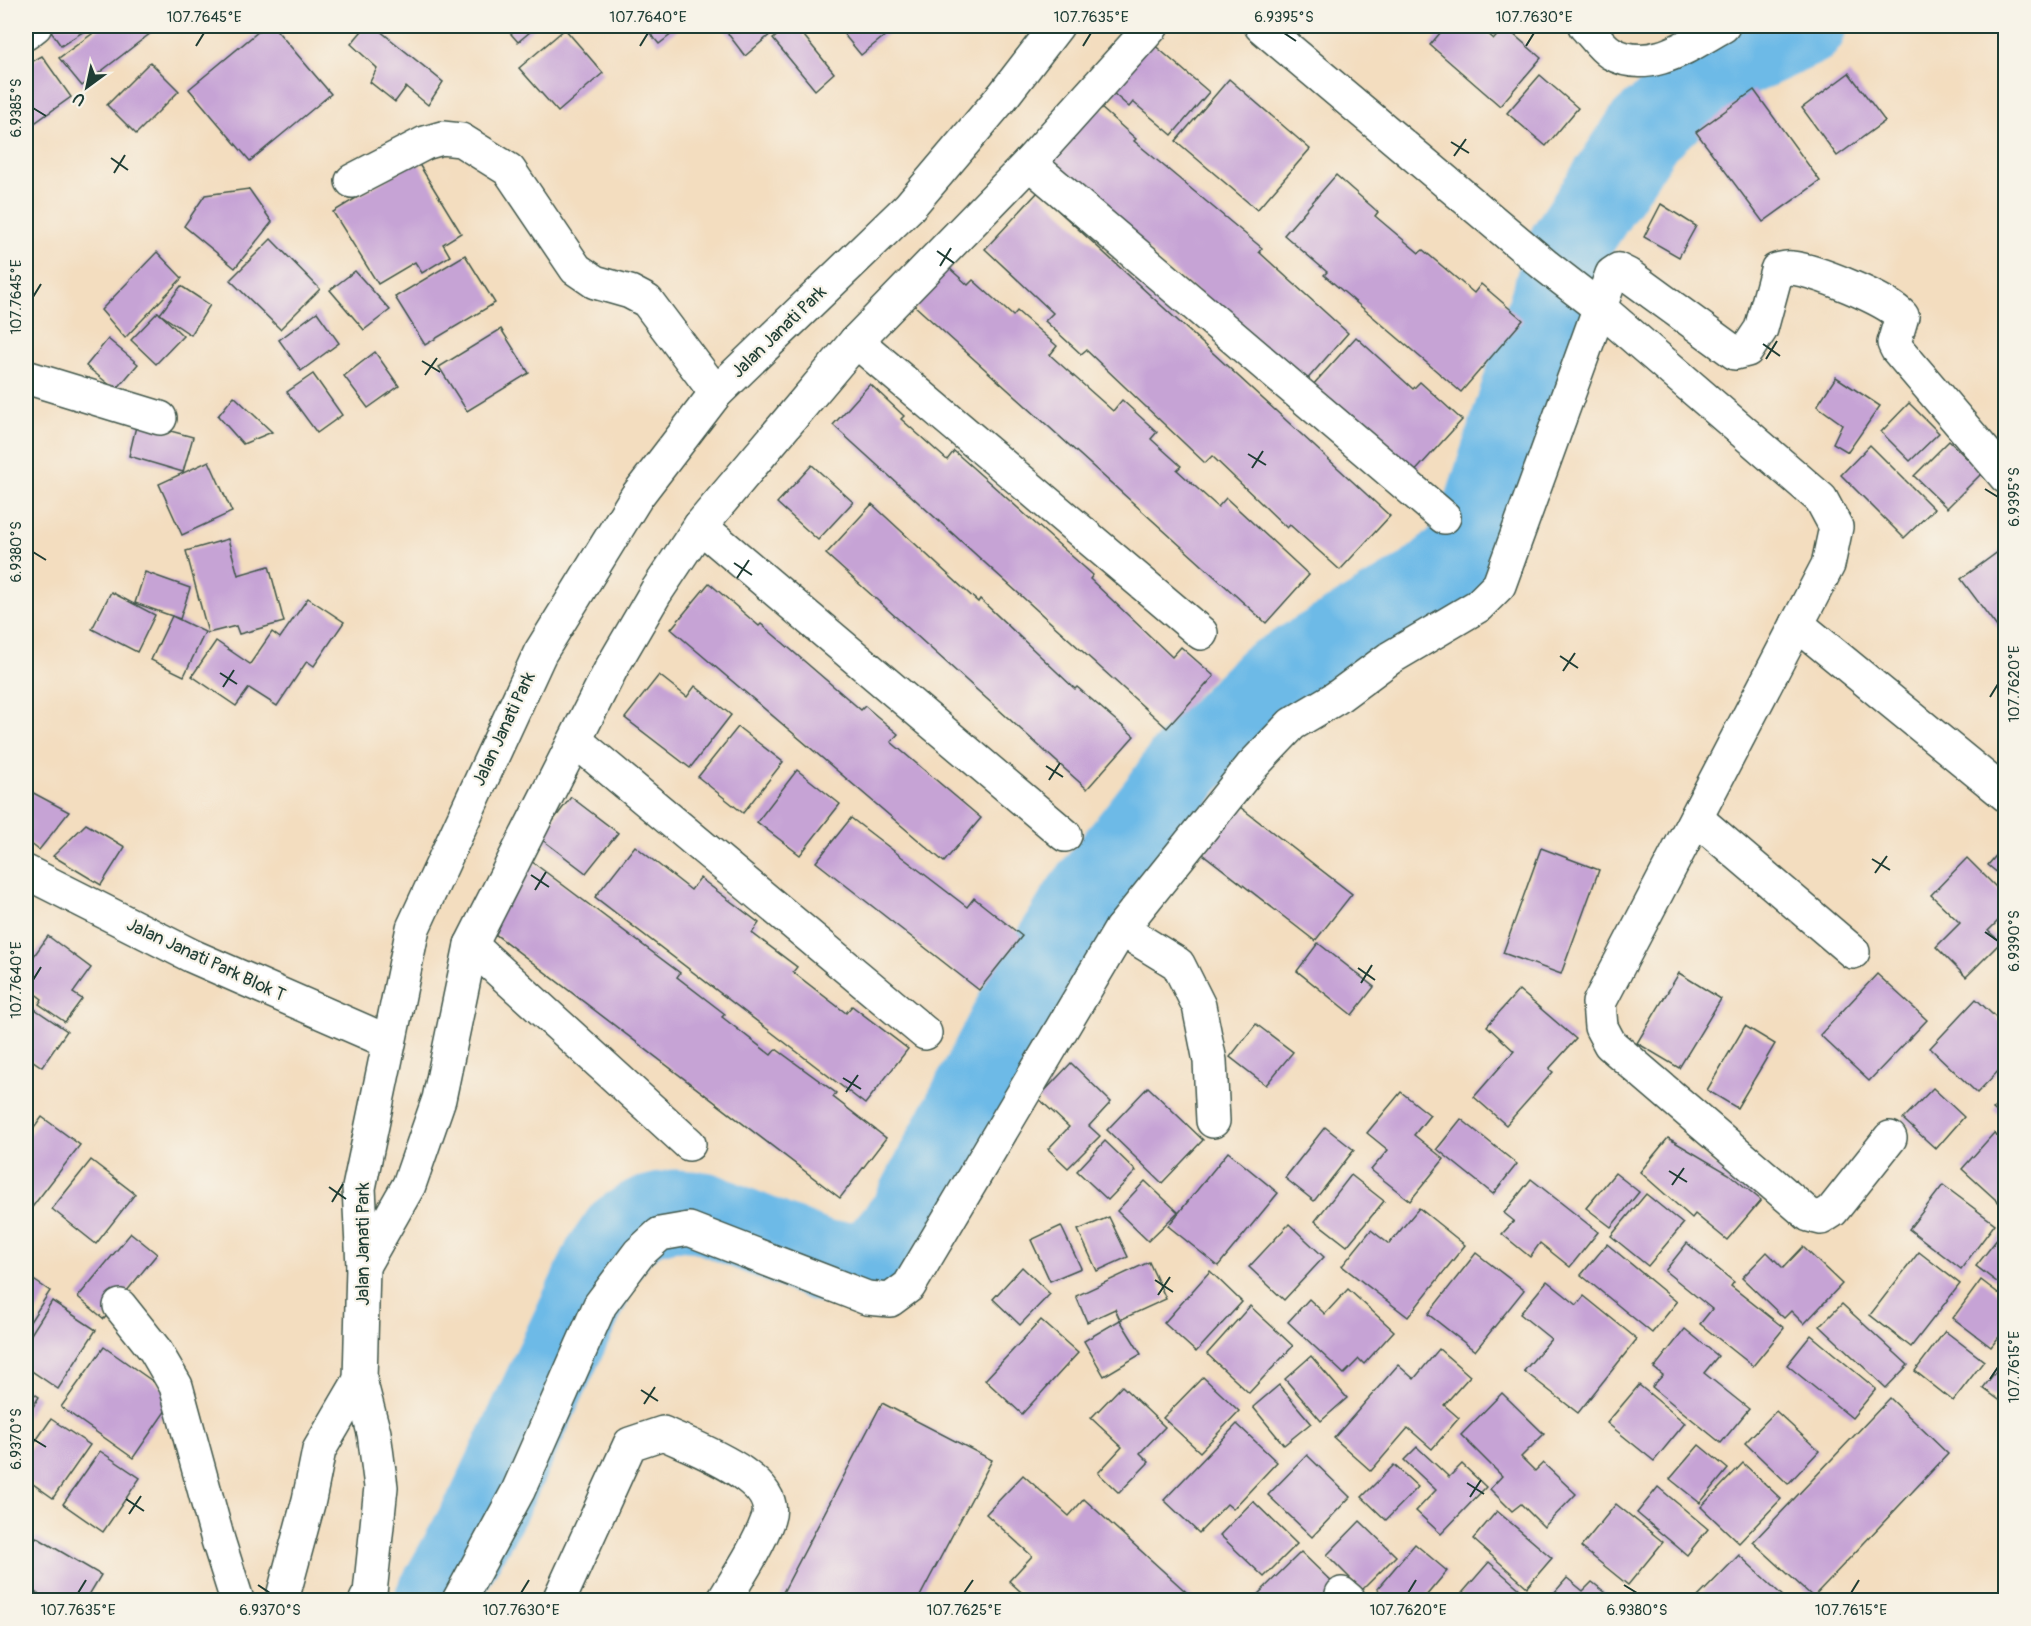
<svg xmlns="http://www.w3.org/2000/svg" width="2031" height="1626" font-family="Pangolin,sans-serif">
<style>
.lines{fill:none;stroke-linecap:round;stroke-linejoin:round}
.river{stroke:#6dbae7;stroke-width:81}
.building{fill:#c6a3d5}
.minor-casing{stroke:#3f5549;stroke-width:36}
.minor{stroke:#fff;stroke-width:33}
.ticks{fill:none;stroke:#1f3d34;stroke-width:2}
.labels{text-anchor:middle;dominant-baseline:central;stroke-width:4.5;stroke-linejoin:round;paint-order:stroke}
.street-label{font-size:18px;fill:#1f3d34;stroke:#f7f3e8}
.neatline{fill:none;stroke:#1f3d34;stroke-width:2}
.ticks-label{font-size:15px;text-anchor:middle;fill:#1f3d34}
</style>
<rect width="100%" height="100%" fill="#f7f3e8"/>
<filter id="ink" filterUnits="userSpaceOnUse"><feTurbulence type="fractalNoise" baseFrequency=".0167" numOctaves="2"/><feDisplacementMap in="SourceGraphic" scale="12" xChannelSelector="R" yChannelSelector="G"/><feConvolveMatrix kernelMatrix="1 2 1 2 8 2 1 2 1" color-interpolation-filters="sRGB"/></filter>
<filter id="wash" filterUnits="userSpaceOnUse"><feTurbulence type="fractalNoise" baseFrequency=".008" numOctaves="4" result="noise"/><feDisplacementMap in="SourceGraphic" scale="24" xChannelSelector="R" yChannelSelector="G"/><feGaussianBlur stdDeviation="1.35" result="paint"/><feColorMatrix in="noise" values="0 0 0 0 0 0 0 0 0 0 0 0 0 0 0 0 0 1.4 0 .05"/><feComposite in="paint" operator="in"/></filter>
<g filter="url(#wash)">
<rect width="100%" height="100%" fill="#f3ddbf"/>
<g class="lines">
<polyline class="river" points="435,1600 488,1505 604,1258 622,1232 645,1217 674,1210 703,1212 826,1263 873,1260 909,1217 1015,1013 1082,902 1165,795 1183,768 1270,680 1426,586 1466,551 1480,521 1568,246 1645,130 1725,64 1806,26"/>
</g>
<g id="blocks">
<g class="building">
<polygon points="47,26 92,26 61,46"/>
<polygon points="103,26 160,26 82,86 59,58"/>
<polygon points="265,26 273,26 331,94 250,161 189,89"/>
<polygon points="366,26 374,26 443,82 428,105 406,87 395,102 370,82 377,68 351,44"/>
<polygon points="504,26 537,26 518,42"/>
<polygon points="644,26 682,26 659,44"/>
<polygon points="722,26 780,26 745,56"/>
<polygon points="789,26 796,26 834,73 815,90 773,39"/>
<polygon points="837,26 897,26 861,55"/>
<polygon points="1446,26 1479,26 1494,39 1505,27 1541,58 1500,106 1430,45"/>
<polygon points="565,29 603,73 558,112 519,68"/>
<polygon points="1145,37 1209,92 1172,135 1133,102 1129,107 1104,85"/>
<polygon points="42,56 71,97 26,129 26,65"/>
<polygon points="150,62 179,91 136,134 107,105"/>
<polygon points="1849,73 1885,121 1837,156 1802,108"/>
<polygon points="1540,75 1578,108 1546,146 1507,113"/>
<polygon points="1229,79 1310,149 1257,210 1176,141"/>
<polygon points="1754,90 1820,181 1763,222 1696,132"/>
<polygon points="1091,99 1136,139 1134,141 1262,248 1259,252 1348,333 1304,383 1041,157"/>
<polygon points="417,161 461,233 443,244 450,256 422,273 415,262 378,284 333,212"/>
<polygon points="1336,175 1378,212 1375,216 1419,253 1423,250 1474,293 1481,284 1523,320 1461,392 1324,275 1327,272 1284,235"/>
<polygon points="249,189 272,222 235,268 184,226 205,195"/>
<polygon points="1038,192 1390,516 1340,570 1290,525 1287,528 1212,456 1205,463 1086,350 1081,354 1045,321 1053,313 985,249"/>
<polygon points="1661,204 1696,226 1679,257 1644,237"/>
<polygon points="271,239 320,289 280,329 230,280"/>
<polygon points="157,252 182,278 125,338 101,310"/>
<polygon points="465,255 495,303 425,345 395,297"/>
<polygon points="938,258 968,285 973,280 1013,316 1017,311 1057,346 1050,355 1113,411 1122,400 1157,432 1151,439 1181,466 1177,470 1218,507 1226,498 1309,575 1266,623 904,296"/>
<polygon points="355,271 390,310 364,330 330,290"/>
<polygon points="181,286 210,305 191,335 160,314"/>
<polygon points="158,312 183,336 156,364 131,340"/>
<polygon points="317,312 339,343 301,371 279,340"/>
<polygon points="501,329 529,373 467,411 439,367"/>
<polygon points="1356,337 1413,389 1420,382 1462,420 1411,476 1312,386"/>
<polygon points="108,339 138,364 116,390 86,366"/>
<polygon points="375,352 399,386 368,408 344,376"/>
<polygon points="313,374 342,415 317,433 287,392"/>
<polygon points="1836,377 1880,406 1848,452 1833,443 1842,424 1817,406"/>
<polygon points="870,384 904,416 901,419 947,460 954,451 1093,575 1090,579 1172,657 1181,647 1214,676 1167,728 833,425"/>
<polygon points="234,396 272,432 243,444 218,416"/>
<polygon points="1909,403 1939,433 1910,461 1881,432"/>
<polygon points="137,422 193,437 183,472 129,456"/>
<polygon points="1949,441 1982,473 1947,508 1914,476"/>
<polygon points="1870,445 1934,509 1904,538 1841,475"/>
<polygon points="209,461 232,512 182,535 159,484"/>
<polygon points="812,465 853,502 818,540 777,503"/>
<polygon points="872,504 978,602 980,599 1075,689 1077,687 1134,736 1087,789 826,554"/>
<polygon points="228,539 238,575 269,566 284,622 239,634 236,626 208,633 186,551"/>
<polygon points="2006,546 2006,639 1961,579"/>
<polygon points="145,572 190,588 180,619 172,616 205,632 184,676 151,660 172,616 135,603"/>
<polygon points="709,583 759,626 761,624 861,710 865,706 898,734 891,742 981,818 944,862 671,629"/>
<polygon points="111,592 155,615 137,652 92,629"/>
<polygon points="308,598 344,622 314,666 307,661 277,706 249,688 236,706 192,676 216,641 250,664 272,632 280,638"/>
<polygon points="659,675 687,697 695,686 731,715 690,768 625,718"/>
<polygon points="738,727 783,762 743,813 698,777"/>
<polygon points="797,770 840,804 800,855 757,822"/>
<polygon points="26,789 69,812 39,850 26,840"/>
<polygon points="571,797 618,833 586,873 540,838"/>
<polygon points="1240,807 1352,894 1315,941 1203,854"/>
<polygon points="851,818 967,907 974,898 1022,936 979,990 816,862"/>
<polygon points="86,824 125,847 101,885 53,856"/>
<polygon points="2006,844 2006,880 1988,865"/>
<polygon points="635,846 691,890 700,878 759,923 752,933 797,967 793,972 846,1013 852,1006 908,1049 865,1104 595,897"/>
<polygon points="1541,848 1599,870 1561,974 1503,953"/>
<polygon points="1967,858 2006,897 2006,913 1988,931 2001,942 1966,977 1936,947 1960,923 1931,895"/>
<polygon points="531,861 680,973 677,977 725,1014 722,1017 771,1055 776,1049 836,1093 833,1097 886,1138 840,1198 482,924"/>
<polygon points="48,936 91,968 73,993 82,999 65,1022 39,1004 42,999 26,987 26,967"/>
<polygon points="1318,943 1374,987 1352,1015 1297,971"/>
<polygon points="1679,973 1721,999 1679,1068 1637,1043"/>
<polygon points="1877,974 1927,1020 1869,1081 1820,1035"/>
<polygon points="1519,990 1576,1039 1549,1069 1553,1072 1506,1125 1474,1097 1514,1051 1487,1026"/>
<polygon points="1976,999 2006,1027 2006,1063 1977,1093 1930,1048"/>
<polygon points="26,1003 67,1031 42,1067 26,1056"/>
<polygon points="1256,1024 1293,1052 1266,1085 1230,1057"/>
<polygon points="1745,1026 1775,1044 1737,1108 1707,1090"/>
<polygon points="1071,1063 1111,1102 1089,1126 1100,1136 1068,1168 1048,1149 1069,1127 1038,1098"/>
<polygon points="1148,1087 1203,1140 1162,1183 1107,1130"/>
<polygon points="1933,1088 1964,1117 1936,1149 1903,1119"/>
<polygon points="1401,1092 1430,1115 1414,1135 1444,1159 1410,1201 1371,1170 1388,1150 1367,1133"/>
<polygon points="2006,1096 2006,1120 1993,1109"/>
<polygon points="42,1117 80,1145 26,1215 26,1139"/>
<polygon points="1461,1119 1517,1164 1493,1194 1437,1149"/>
<polygon points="1325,1127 1354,1150 1314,1201 1285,1178"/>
<polygon points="1994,1133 2006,1144 2006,1209 1962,1169"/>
<polygon points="1668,1138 1729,1174 1761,1200 1727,1240 1695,1214 1692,1218 1640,1172"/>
<polygon points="1105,1141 1136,1171 1108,1200 1077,1171"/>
<polygon points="1228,1152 1278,1193 1218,1266 1168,1226"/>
<polygon points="91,1160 135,1194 96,1244 52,1209"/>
<polygon points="1615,1173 1639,1192 1611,1227 1586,1208"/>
<polygon points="1351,1175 1384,1201 1347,1246 1315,1221"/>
<polygon points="1531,1179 1598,1232 1570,1267 1540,1243 1530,1257 1502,1234 1514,1221 1504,1213"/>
<polygon points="1145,1181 1178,1212 1148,1241 1117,1211"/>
<polygon points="1943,1185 1995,1224 1961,1269 1909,1229"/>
<polygon points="1646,1194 1683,1224 1648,1266 1611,1236"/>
<polygon points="1419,1208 1465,1245 1408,1317 1342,1266 1371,1230 1389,1244"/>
<polygon points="1109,1217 1128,1257 1097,1271 1078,1230"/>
<polygon points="1289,1224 1324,1257 1284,1300 1249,1267"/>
<polygon points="1061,1226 1081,1268 1050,1281 1031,1240"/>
<polygon points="2006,1228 2006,1289 1976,1266"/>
<polygon points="131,1233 157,1254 104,1319 78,1297"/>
<polygon points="1687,1243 1734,1282 1731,1286 1784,1328 1753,1366 1700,1324 1712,1309 1665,1271"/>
<polygon points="1607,1244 1677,1302 1652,1333 1581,1275"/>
<polygon points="1803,1247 1842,1284 1804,1324 1791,1311 1784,1318 1742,1278 1767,1252 1783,1268"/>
<polygon points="1919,1252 1960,1284 1911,1347 1870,1315"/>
<polygon points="1476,1253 1524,1290 1475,1351 1428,1314"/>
<polygon points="1149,1262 1166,1299 1120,1320 1115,1309 1087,1322 1076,1296"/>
<polygon points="1022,1267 1050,1294 1020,1325 993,1299"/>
<polygon points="1210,1271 1242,1302 1196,1352 1164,1323"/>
<polygon points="26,1275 50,1291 26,1328"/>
<polygon points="1981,1280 2006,1299 2006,1328 1991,1347 1953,1318"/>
<polygon points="1547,1281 1577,1305 1584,1296 1637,1339 1578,1413 1524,1371 1551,1339 1520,1314"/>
<polygon points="1348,1289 1394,1331 1364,1364 1359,1359 1344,1374 1288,1322 1309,1299 1325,1314"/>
<polygon points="52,1301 96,1330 58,1389 26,1367 26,1342"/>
<polygon points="1842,1304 1908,1365 1886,1388 1820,1326"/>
<polygon points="1250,1306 1293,1346 1249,1393 1207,1354"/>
<polygon points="1041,1320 1078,1353 1022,1414 985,1380"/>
<polygon points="1120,1320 1141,1354 1104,1376 1084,1341"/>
<polygon points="1685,1329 1718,1356 1704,1373 1749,1409 1721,1443 1652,1387 1663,1375 1654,1368"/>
<polygon points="1945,1331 1984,1361 1953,1401 1915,1371"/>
<polygon points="1811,1335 1876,1389 1852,1418 1787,1365"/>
<polygon points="104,1347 175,1397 133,1458 61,1407"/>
<polygon points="1439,1349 1470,1376 1444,1405 1459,1418 1432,1449 1408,1428 1371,1471 1334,1438 1398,1365 1414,1379"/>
<polygon points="1311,1356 1347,1398 1321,1421 1285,1379"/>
<polygon points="2006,1358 2006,1405 1983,1388"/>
<polygon points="1203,1377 1239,1411 1200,1452 1163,1418"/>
<polygon points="1279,1385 1311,1423 1284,1445 1253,1407"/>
<polygon points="1639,1385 1685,1423 1654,1461 1607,1423"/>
<polygon points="1122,1386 1165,1427 1140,1453 1149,1462 1119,1493 1098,1473 1122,1447 1091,1418"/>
<polygon points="26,1388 39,1397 26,1418"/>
<polygon points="1502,1393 1544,1434 1521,1457 1535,1471 1543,1463 1576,1494 1544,1527 1521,1504 1512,1511 1490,1489 1502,1476 1461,1435"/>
<polygon points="1890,1398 1948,1454 1813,1597 1753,1542"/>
<polygon points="882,1403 992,1460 918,1600 779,1600"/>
<polygon points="1776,1411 1819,1451 1788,1484 1745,1443"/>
<polygon points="51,1419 90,1445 53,1498 26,1479 26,1455"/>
<polygon points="1237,1424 1277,1462 1233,1509 1227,1504 1199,1533 1164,1500"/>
<polygon points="1699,1445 1728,1469 1700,1503 1670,1479"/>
<polygon points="1417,1447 1449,1477 1462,1464 1486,1487 1441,1534 1416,1511 1436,1490 1404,1460"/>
<polygon points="100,1451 140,1478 103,1532 63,1504"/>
<polygon points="1307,1455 1350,1497 1312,1537 1268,1495"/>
<polygon points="1743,1463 1781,1499 1739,1543 1701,1507"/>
<polygon points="1394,1465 1418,1487 1386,1520 1362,1497"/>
<polygon points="1023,1475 1069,1516 1084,1499 1195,1600 1030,1600 1009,1581 1032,1556 986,1514"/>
<polygon points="1658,1487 1708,1529 1687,1555 1637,1513"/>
<polygon points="1253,1501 1297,1544 1264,1577 1220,1535"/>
<polygon points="1616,1504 1663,1542 1628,1585 1581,1547"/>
<polygon points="1497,1511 1552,1558 1527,1587 1473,1539"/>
<polygon points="1360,1521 1396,1556 1362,1590 1327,1555"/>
<polygon points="36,1537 101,1575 86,1600 48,1600 26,1587 26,1556"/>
<polygon points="1415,1544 1447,1571 1426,1596 1431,1600 1391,1600 1377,1589"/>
<polygon points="1301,1552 1339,1589 1327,1600 1252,1600"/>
<polygon points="1739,1555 1787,1600 1695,1600"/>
<polygon points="1489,1562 1522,1591 1514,1600 1456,1600"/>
<polygon points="1567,1578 1583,1591 1592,1582 1615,1600 1548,1600"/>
</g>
</g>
</g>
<g filter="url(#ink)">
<use href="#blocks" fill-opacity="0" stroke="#3f5549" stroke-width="1.5"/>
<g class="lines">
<defs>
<g id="minor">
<polyline points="1261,26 1546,266 1600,308 1821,499 1836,527 1828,565 1599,1003 1601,1027 1610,1044 1809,1215 1821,1218 1832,1211 1890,1138"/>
<path d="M1585,26C1593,34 1601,47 1611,53C1650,75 1690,44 1723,26"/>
<polyline points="26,33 35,26"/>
<polyline points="1029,163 1444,517"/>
<polyline points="352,181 425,143 442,138 461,140 509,170 576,269 595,282 630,292 647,301 716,393"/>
<polyline points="856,341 1201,633"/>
<polyline points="26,377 160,418"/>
<polyline points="700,526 1065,835"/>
<polyline points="1797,624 2006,795"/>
<polyline points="576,741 925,1033"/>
<polyline points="1696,818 1853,952"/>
<polyline points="26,872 192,956 389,1042"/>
<polyline points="1121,929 1178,964 1199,1006 1210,1061 1213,1121"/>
<polyline points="471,945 689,1144"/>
<polyline points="363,1266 409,1185 439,1099 471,945 611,669 656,592 700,526 856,341 1029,163 1152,26"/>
<polyline points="120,1306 155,1350 176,1386 218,1540 237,1600"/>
<polyline points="1342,1594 1349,1600"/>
<polyline points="282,1600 309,1500 319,1450 360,1380"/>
<polyline points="366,1600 370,1593 381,1487 374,1433 360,1380 363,1266 359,1188 413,928 540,653 637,496 716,393 909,207 1003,96 1057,26"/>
<path d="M459,1600L518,1491L600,1305L639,1253L660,1234L689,1229L867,1298L890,1300L909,1286L1121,929L1251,767L1292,724L1336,698L1390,658L1478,606L1499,585L1612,274L1618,270L1628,275L1735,353L1747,350L1761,329L1777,270C1782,269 1787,267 1791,268C1815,270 1886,299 1902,316L1894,343L1897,349L2006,477"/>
<path d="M559,1600L630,1444L663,1433C691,1447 782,1478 768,1519C758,1547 739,1575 724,1600"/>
</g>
</defs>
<use href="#minor" class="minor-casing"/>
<use href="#minor" class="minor"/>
</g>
</g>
<path class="ticks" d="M1284,33L1296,41M196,46L204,33M640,46L648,33M1083,46L1091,33M1526,46L1534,33M33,108L46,116M1451,142L1469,153M1454,156L1466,139M111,158L128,170M114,173L125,155M937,251L954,263M940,266L951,248M33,297L41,284M1763,344L1780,356M1766,359L1777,341M422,361L440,372M425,375L437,358M1248,454L1266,465M1252,468L1263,451M1985,489L1998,497M33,552L46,560M734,563L752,575M737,578L749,560M1560,656L1578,668M1563,671L1575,653M220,673L237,684M223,687L234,670M1990,697L1998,684M1046,766L1063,777M1049,780L1060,763M1872,859L1890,870M1875,873L1887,856M531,875L549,887M535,890L546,872M1985,932L1998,941M1358,968L1375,980M33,980L41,967M1361,983L1372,965M843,1078L861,1089M846,1092L858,1075M1669,1171L1687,1182M1672,1185L1684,1168M329,1187L346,1199M332,1202L343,1184M1155,1280L1173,1292M1158,1295L1170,1277M1990,1379L1998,1367M641,1390L658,1401M644,1404L655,1387M33,1439L46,1447M1467,1483L1484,1494M1470,1497L1481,1480M126,1499L144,1511M129,1514L141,1496M258,1585L270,1593M1624,1585L1637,1593M78,1593L86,1580M521,1593L529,1580M964,1593L973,1580M1408,1593L1416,1580M1851,1593L1859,1580"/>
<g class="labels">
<g class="street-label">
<text transform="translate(779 332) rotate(-44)">Jalan Janati Park</text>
<text transform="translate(504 729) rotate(-65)">Jalan Janati Park</text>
<text transform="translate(206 960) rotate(25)">Jalan Janati Park Blok T</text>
<text transform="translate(363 1244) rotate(-90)">Jalan Janati Park</text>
</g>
</g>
<rect width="2031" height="1626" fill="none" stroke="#f7f3e8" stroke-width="66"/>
<g transform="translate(87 87) rotate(213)" stroke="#f7f3e8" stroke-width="4.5" paint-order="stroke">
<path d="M0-4.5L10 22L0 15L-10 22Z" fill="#1f3d34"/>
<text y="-9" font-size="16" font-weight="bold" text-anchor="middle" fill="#1f3d34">U</text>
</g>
<rect x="33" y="33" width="1965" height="1560" class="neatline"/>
<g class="ticks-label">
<text x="204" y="22">107.7645°E</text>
<text x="648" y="22">107.7640°E</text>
<text x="1091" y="22">107.7635°E</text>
<text x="1284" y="22">6.9395°S</text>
<text x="1534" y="22">107.7630°E</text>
<text transform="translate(16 108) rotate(-90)" y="5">6.9385°S</text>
<text transform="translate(16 297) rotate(-90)" y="5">107.7645°E</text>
<text transform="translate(2014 497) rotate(-90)" y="5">6.9395°S</text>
<text transform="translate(16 552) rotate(-90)" y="5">6.9380°S</text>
<text transform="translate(2014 684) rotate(-90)" y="5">107.7620°E</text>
<text transform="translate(2014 941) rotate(-90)" y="5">6.9390°S</text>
<text transform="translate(16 980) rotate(-90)" y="5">107.7640°E</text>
<text transform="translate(2014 1367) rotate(-90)" y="5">107.7615°E</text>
<text transform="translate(16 1439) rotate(-90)" y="5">6.9370°S</text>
<text x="78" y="1615">107.7635°E</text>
<text x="270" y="1615">6.9370°S</text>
<text x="521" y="1615">107.7630°E</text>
<text x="964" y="1615">107.7625°E</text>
<text x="1408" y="1615">107.7620°E</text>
<text x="1637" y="1615">6.9380°S</text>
<text x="1851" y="1615">107.7615°E</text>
</g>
</svg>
